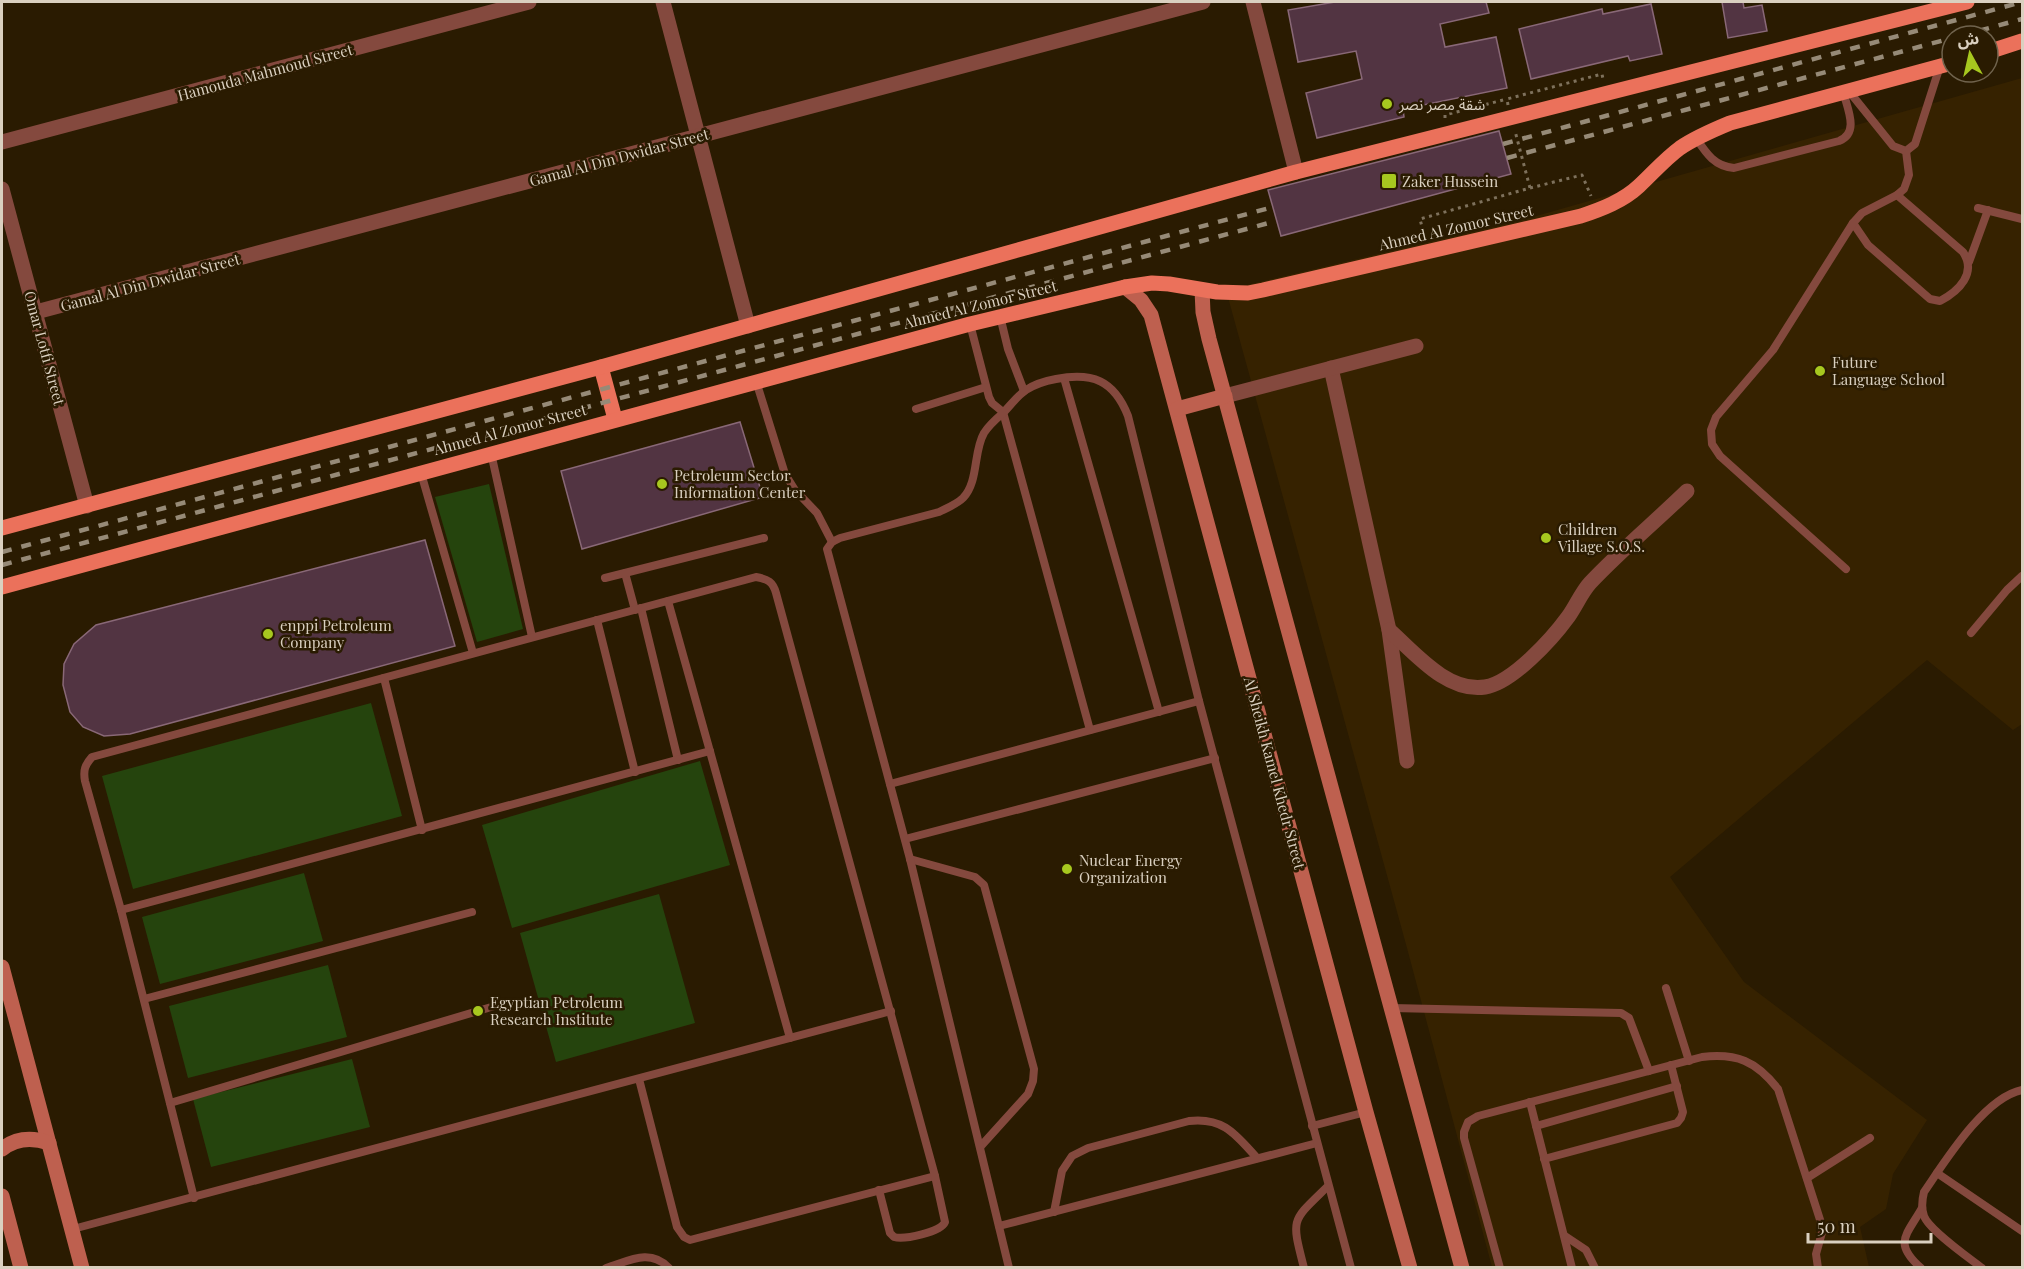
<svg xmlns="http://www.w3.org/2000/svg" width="2024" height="1269" font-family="'Playfair Display','Noto Sans Arabic',serif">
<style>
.built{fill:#362200}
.green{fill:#25440d}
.building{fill:#523442;stroke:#896877;stroke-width:1.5}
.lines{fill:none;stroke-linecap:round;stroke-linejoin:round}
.path{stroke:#7e715c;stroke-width:3;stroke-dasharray:3 4.5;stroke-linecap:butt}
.service{stroke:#84493e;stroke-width:8}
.minor{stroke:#84493e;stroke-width:15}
.secondary{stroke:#be604f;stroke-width:15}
.primary{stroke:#eb715b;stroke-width:15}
.rail{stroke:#968a77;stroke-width:4.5;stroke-dasharray:10 10;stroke-linecap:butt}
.poi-dot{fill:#a7c81f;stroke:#2a1b01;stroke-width:2}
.labels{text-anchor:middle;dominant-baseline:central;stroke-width:5;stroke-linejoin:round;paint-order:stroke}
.street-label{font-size:15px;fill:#dad0c0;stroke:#2a1b01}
.poi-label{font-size:15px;fill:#dad0c0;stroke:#2a1b01;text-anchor:start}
</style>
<rect width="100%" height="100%" fill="#2a1b01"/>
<polygon class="built" points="2022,78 2022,724 2013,730 1927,660 1670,877 1744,982 1927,1120 1893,1174 1886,1209 1860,1227 1869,1267 1492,1267 1407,948 1226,290 1522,220"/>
<g class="green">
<polygon points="489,484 523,629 477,642 435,497"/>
<polygon points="371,703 402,816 133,889 102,776"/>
<polygon points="700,761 730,865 512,928 482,825"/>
<polygon points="304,873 323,941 160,984 142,917"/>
<polygon points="659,894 695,1023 556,1062 520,933"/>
<polygon points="328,965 347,1037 188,1078 169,1006"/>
<polygon points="352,1059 370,1127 211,1167 193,1099"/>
</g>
<g class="building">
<polygon points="1335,2 1486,2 1489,13 1440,24 1445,47 1496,37 1507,88 1403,109 1404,117 1317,138 1306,93 1362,79 1356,51 1298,62 1288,10"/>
<polygon points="1722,2 1743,2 1744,8 1762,5 1767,31 1728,38"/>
<polygon points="1651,4 1662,54 1630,61 1628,56 1531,79 1519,29 1602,9 1603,14"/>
<polygon points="1499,131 1511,174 1281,236 1268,190"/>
<polygon points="740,422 763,497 582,549 561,471"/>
<polygon points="425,540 455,646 130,734 104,736 83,727 70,712 63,685 64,664 74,644 96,625"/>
</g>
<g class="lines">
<g class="path">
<polyline points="1508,105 1507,99 1602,74 1603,79"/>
<polyline points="1445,118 1445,115 1507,99"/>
<polyline points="1530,188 1582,175 1591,196"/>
<polyline points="1425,239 1420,219 1530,188 1515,131"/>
</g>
<g class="service">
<polyline points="1848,90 1893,146 1906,151 1915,144 1940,66"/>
<path d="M1696,138C1706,153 1714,166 1734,168L1839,141C1860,133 1847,108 1843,91"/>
<polyline points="1978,208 2022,219"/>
<path d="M1853,223L1868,245L1930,299L1940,301C1959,291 1977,273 1963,252L1897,195"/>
<polyline points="1969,262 1988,210"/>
<polyline points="1000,316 1008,349 1024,391"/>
<polyline points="970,324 989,397 992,403 1003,412 1090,730"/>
<polyline points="1064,378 1159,712"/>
<polyline points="756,381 785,474 795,490 817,513 832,542"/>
<polyline points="916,409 986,387"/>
<polyline points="491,453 532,637"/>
<polyline points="421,473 473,653"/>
<polyline points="1846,569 1720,456 1712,444 1711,430 1716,417 1773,350 1853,223 1862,213 1897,195 1904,189 1909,175 1906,151"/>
<polyline points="625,573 635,610"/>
<polyline points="605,578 764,538"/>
<polyline points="668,601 790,1038"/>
<polyline points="641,608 678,760"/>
<polyline points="597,620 635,772"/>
<polyline points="1971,633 2007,590 2022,576"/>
<polyline points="384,678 422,830"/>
<polyline points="890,784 1199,701"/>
<polyline points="905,839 1215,758"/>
<polyline points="910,859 975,877 984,885 1034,1069 1033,1081 1028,1094 981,1146"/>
<polyline points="121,910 710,751"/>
<polyline points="1666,988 1689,1061"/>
<polyline points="144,999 472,912"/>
<polyline points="1392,1008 1621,1013 1629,1018 1649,1071"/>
<polyline points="639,1079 677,1227 684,1237 690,1240 935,1176"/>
<polyline points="1530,1102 1572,1268"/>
<polyline points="170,1103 498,1005"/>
<polyline points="1312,1126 1366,1112"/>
<polyline points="1536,1126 1677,1086"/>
<polyline points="1544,1159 1677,1123 1681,1118 1683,1112 1671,1065"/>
<polyline points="1937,1173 2022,1231"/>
<polyline points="1807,1178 1870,1138"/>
<path d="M194,1198L121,910L85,781C83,770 85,765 92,757L756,577C768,579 773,582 776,593L935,1176L945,1222C941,1232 904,1240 894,1237L890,1233L879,1190"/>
<path d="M1054,1212L1062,1171L1072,1156L1088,1148L1189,1121C1224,1117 1236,1135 1257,1158"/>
<polyline points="999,1226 1317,1143"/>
<polyline points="73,1229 891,1011"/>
<polyline points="1565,1236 1586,1250 1595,1268"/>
<path d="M606,1268C629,1261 650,1248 669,1268"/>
<path d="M1009,1268L910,859L827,549L832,542L840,538L939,512C947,508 957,504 963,498C979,481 973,452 984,433C989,425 996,419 1003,413C1010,406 1017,396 1026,390C1035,384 1045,381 1056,379C1092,372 1114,380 1128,416L1199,701L1351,1268"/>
<path d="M1304,1268C1291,1217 1291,1222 1328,1186"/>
<path d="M1500,1268L1464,1138V1132L1468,1122L1478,1116L1702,1057C1737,1053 1756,1061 1778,1089L1823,1229L1816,1254L1818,1268"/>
<path d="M1921,1268C1893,1243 1906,1236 1922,1208"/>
<path d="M1982,1268C1968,1257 1929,1230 1924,1216C1921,1208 1922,1200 1924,1192C1946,1160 1984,1098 2022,1090"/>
</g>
<g class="minor">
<polyline points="663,2 748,326"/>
<polyline points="1253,2 1296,172"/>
<polyline points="2,142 529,2"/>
<polyline points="2,189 87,506"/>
<polyline points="36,312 1203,2"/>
<polyline points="1331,368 1389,630 1407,761"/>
<polyline points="1225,396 1416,346"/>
<path d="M1389,630C1414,652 1447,693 1485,687C1512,683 1552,639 1568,617C1576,606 1581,593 1590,583C1620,551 1655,522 1687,491"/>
</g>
<g class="secondary">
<polyline points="1125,287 1141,300 1151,315 1366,1112 1410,1268"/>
<polyline points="1202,290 1203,312 1209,339 1462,1268"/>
<polyline points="1177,409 1225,396"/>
<polyline points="2,967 82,1268"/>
<path d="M2,1149C16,1138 32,1137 49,1143"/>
<polyline points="2,1196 21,1268"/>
</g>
<g class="primary">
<polyline points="1988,52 2022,41"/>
<polyline points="601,367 615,419"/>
<polyline points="2,528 601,367 1296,172 1967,2"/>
<path d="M2,587L970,324L1125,287L1152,283L1169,284L1217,292L1248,293L1263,290L1581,216C1602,209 1623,201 1639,186C1653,173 1665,159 1680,148C1696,137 1713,130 1730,123L1952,63"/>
</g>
<g class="rail">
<polyline points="1960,36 2022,19"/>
<polyline points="1503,144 2022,2"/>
<polyline points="1507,158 1952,38"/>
<polyline points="2,552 1273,207"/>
<polyline points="2,565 1276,221"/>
</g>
</g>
<g class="poi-dot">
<circle cx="1387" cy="104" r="6"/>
<rect x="1381" y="173" width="16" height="16" rx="3"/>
<circle cx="1820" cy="371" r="6"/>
<circle cx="662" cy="484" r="6"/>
<circle cx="1546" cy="538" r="6"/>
<circle cx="268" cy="634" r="6"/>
<circle cx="1067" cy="869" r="6"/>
<circle cx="478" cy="1011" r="6"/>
</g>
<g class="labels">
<g class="street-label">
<text transform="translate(265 72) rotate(-15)">Hamouda Mahmoud Street</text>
<text transform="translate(619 157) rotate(-15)">Gamal Al Din Dwidar Street</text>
<text transform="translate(1456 227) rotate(-13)">Ahmed Al Zomor Street</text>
<text transform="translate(150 282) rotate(-15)">Gamal Al Din Dwidar Street</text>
<text transform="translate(980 304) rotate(-14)">Ahmed Al Zomor Street</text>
<text transform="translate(45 348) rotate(75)">Omar Lotfi Street</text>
<text transform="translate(510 429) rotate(-15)">Ahmed Al Zomor Street</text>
<text transform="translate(1275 773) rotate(75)">Al Sheikh Kamel Khedr Street</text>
</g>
<g class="poi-label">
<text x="1399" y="104">شقة مصر نصر</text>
<text x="1402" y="181">Zaker Hussein</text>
<text x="1832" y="362">Future<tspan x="1832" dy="17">Language School</tspan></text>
<text x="674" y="475">Petroleum Sector<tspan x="674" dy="17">Information Center</tspan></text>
<text x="1558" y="529">Children<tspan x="1558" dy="17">Village S.O.S.</tspan></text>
<text x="280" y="625">enppi Petroleum<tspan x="280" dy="17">Company</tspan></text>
<text x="1079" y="860">Nuclear Energy<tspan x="1079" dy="17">Organization</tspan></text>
<text x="490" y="1002">Egyptian Petroleum<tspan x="490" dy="17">Research Institute</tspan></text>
</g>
</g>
<rect width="2024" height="1269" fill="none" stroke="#dad0c0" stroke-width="6"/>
<g transform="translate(1970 54) rotate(352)"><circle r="28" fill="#2a1b01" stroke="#70634d" stroke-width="1.5"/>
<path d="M0-4.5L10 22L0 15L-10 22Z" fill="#a7c81f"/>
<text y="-9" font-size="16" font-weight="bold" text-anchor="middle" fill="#dad0c0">ش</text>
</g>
<path d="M1808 1233v9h123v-9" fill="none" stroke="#dad0c0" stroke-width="3"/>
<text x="1817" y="1233" font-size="18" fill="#dad0c0" stroke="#2a1b01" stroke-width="4.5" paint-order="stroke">50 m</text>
</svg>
